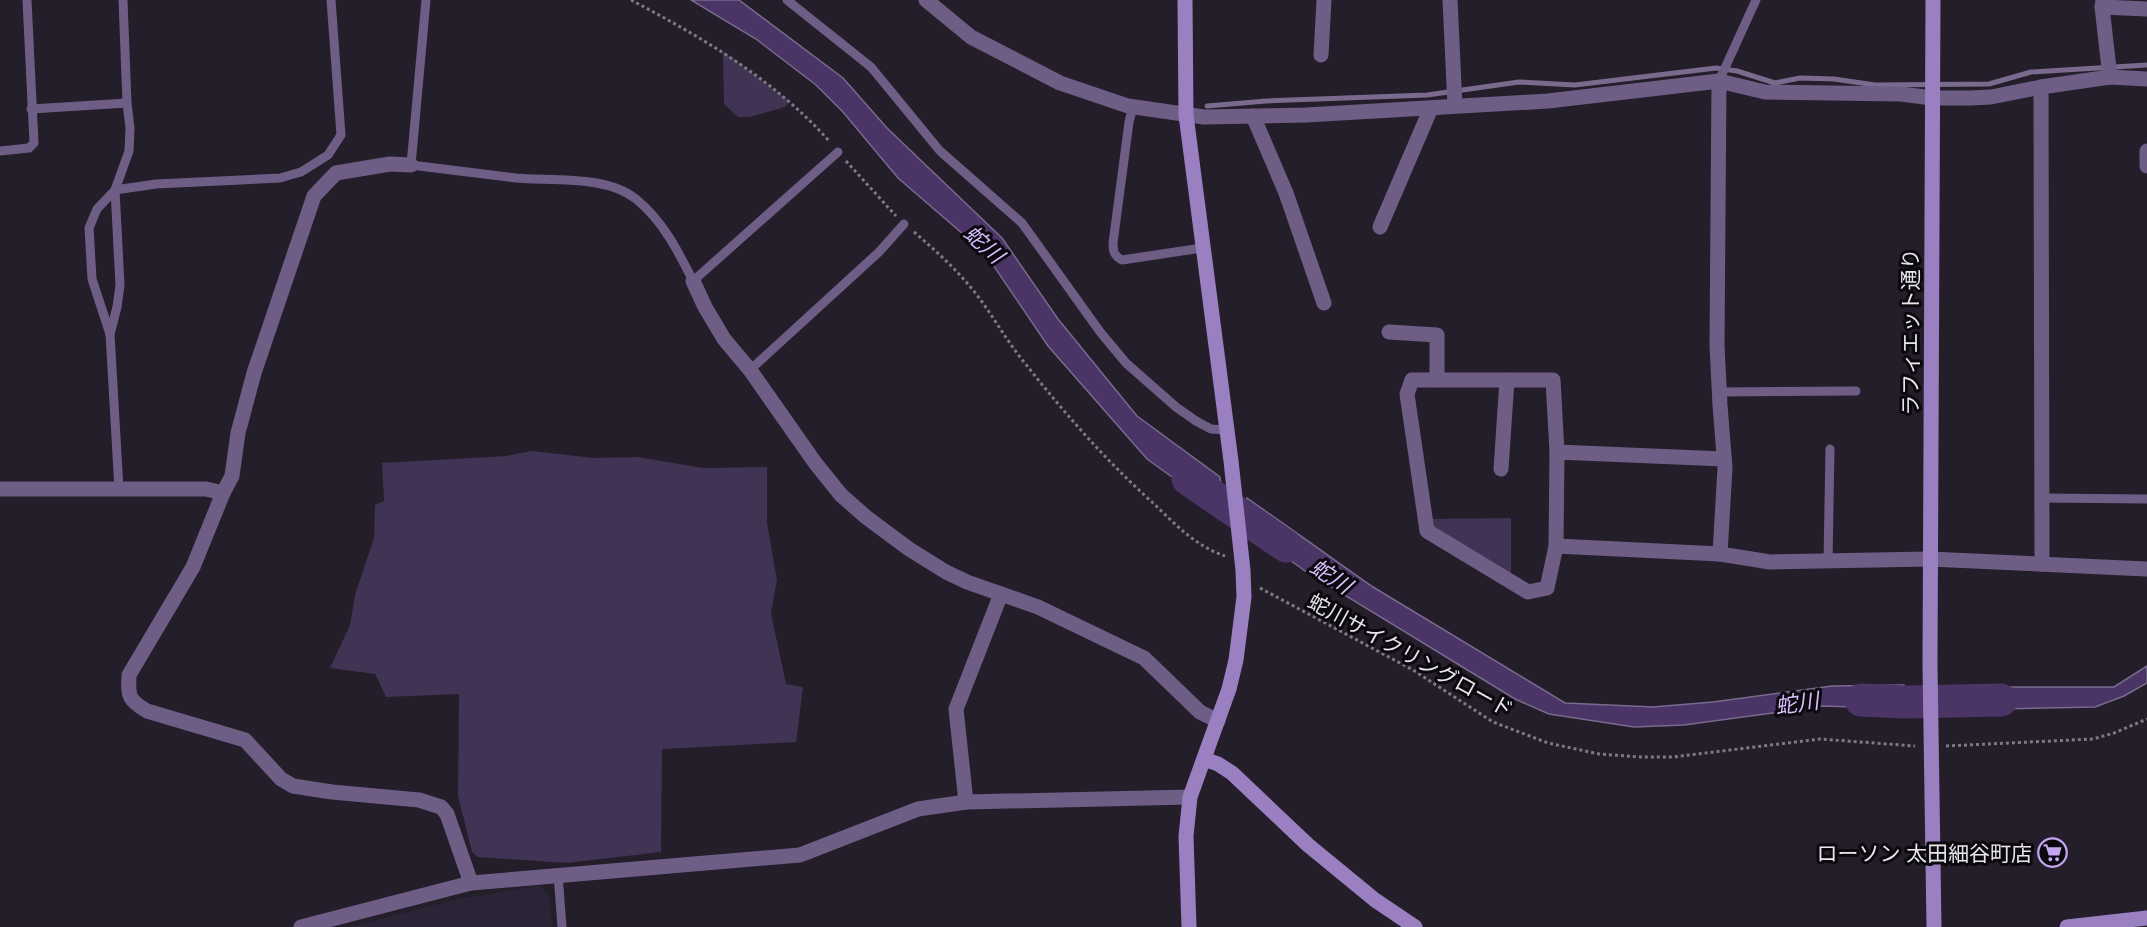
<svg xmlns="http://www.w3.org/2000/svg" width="2147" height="927" font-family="Mulish,'Noto Sans JP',sans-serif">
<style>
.built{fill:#2b2436}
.green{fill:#403353}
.water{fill:#4a3566;stroke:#796a8e;stroke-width:1.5}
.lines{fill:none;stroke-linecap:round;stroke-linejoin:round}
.stream{stroke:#796a8e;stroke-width:5}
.river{stroke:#4a3566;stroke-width:33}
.path{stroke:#7e7a84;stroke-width:3;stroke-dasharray:3 3;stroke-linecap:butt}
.lane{stroke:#6e5e86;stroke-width:9}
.street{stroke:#6e5e86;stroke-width:15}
.secondary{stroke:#9b80c1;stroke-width:15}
.labels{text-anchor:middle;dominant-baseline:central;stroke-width:6;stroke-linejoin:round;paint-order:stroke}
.street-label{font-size:21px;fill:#e8e5ed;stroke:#0b090e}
.poi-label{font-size:21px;fill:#e8e5ed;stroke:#0b090e;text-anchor:end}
.water-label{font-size:22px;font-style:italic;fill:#d8befe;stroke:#0b090e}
</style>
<rect width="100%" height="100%" fill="#231e2a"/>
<polygon class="built" points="540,886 550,898 552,927 349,927 458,899"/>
<g class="green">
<polygon points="723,51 789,101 785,107 750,117 738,117 724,104"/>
<polygon points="532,451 593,458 638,457 703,468 767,467 767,523 777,580 771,613 786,684 803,687 796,742 662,749 661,852 567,863 478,857 472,852 458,796 459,694 386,697 375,674 330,668 350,625 355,595 374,538 375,505 384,501 382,463 506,456"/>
<polygon points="1511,518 1511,581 1427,531 1425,519"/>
</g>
<g class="water">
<polygon points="691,0 739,0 843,78 887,128 1002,238 1058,319 1137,416 1220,477 1225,515 1147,459 1048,346 985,253 898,178 843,112 816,85 756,39"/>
<polygon points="1247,498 1373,587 1565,703 1653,707 1713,702 1832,686 1904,685 1905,709 1824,706 1684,725 1634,727 1549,714 1515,699 1305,571 1250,531"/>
<polygon points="2147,666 2147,683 2124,696 2095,707 1956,710 1956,687 2114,687"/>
</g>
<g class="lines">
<polyline class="stream" points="1207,106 1266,101 1427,95 1519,82 1575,85 1716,68 1737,71 1775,83 1800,78 1834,79 1875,85 1989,84 2031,72 2147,65"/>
<g class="river">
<polyline points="1188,479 1286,546"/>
<polyline points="1861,700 1905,702 2001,700"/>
</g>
<g class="path">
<path d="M631,0C703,38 775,80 830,142"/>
<polyline points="846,161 896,216"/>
<path d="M914,232C935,250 955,268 973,290C990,311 1003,335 1020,357C1061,409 1103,458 1152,502C1174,523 1195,546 1225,556"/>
<polyline points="1260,588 1413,670 1493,722 1548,743 1599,754 1641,757 1673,757 1820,739 1915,746"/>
<polyline points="1946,746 2093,739 2114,733 2147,719"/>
</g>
<g class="lane">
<path d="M426,0L411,165C446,169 481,174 516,178C553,181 606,175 636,199C663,221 678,251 693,281L838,152"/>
<polyline points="787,0 871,67 940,151 1022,223 1101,333 1126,363 1176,407 1196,421 1211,429 1227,430"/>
<polyline points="1719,81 1756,0"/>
<path d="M1133,107L1129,122L1113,243C1113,251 1114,256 1122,260L1202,248"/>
<polyline points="31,109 127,103"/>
<polyline points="0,151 29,148 34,143 27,0"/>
<polyline points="110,334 117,307 120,285 115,190 156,184 280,178 301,172 328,155 341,135 331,0"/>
<polyline points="750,370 879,252 904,224"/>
<polyline points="1719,392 1856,391"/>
<polyline points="119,489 110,334 92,279 89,228 97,209 115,190 129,151 130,128 127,103 123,0"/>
<polyline points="2042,498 2147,499"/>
<polyline points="1828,561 1830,449"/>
<polyline points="558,874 562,927"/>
</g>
<g class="street">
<polyline points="926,0 971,37 1060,83 1128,106 1204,117 1306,115 1548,101 1719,81 1765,92 1901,94 1932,98 1970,98 1991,97 2041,87 2110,77 2147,79"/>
<polyline points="1450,0 1455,106"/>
<polyline points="2103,0 2102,7 2110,77"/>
<polyline points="2102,7 2147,9"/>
<polyline points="1321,55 1324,0"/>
<polyline points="1719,81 1717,346 1720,405 1725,468 1720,554 1770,562 1930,559 2147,569"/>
<polyline points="2041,87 2042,564"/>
<polyline points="1253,116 1286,193 1324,303"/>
<path d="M411,165L390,164L336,173L314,196L254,373L238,433L232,476L223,493L193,567L129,675C128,696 128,700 147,711L245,740L281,779L293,786L332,792L419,800L441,807L447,814L471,883"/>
<polyline points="2147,166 2147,151"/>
<polyline points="1380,227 1431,108"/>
<polyline points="693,281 705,307 724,339 750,370 816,464 841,495 866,517 909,549 946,572 967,582 1038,607 1144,658 1200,712 1218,721"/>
<polyline points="1389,332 1437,335 1437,380"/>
<polyline points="1501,469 1507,380"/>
<polyline points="0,489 206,489 223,493"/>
<polyline points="1556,546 1547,588 1528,592 1427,531 1407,394 1412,380 1553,380 1557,452"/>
<polyline points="1720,554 1556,546 1557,452 1724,459"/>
<polyline points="966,802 956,709 1001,594"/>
<polyline points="301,927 471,883 800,855 918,809 966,802 1190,797"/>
</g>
<g class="secondary">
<polyline points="1185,0 1186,115 1231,461 1243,570 1244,597 1236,660 1229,689 1190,797 1186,836 1189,927"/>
<polyline points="1933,0 1930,664 1934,927"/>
<polyline points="1204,759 1218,764 1232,773 1308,845 1375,900 1415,927"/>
<polyline points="2067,927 2147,918"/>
</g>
</g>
<defs>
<symbol id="supermarket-ring" viewBox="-11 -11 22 22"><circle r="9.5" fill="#0b090e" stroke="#c5a6f0" stroke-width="1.5"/><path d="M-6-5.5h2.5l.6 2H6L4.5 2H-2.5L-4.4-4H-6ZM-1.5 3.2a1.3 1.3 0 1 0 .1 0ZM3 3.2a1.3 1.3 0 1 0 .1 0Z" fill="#c5a6f0"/></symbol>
</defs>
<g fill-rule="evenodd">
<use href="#supermarket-ring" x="2036" y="836" width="33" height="33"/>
</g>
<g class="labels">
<g class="street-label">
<text transform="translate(1910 332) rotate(-90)">ラフィエット通り</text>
<text transform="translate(1411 655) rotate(29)">蛇川サイクリングロード</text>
</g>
<g class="poi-label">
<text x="2032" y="853">ローソン 太田細谷町店</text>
</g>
<g class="water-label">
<text transform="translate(984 244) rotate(42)">蛇川</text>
<text transform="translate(1331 576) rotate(33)">蛇川</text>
<text transform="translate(1797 703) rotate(-8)">蛇川</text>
</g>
</g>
</svg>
